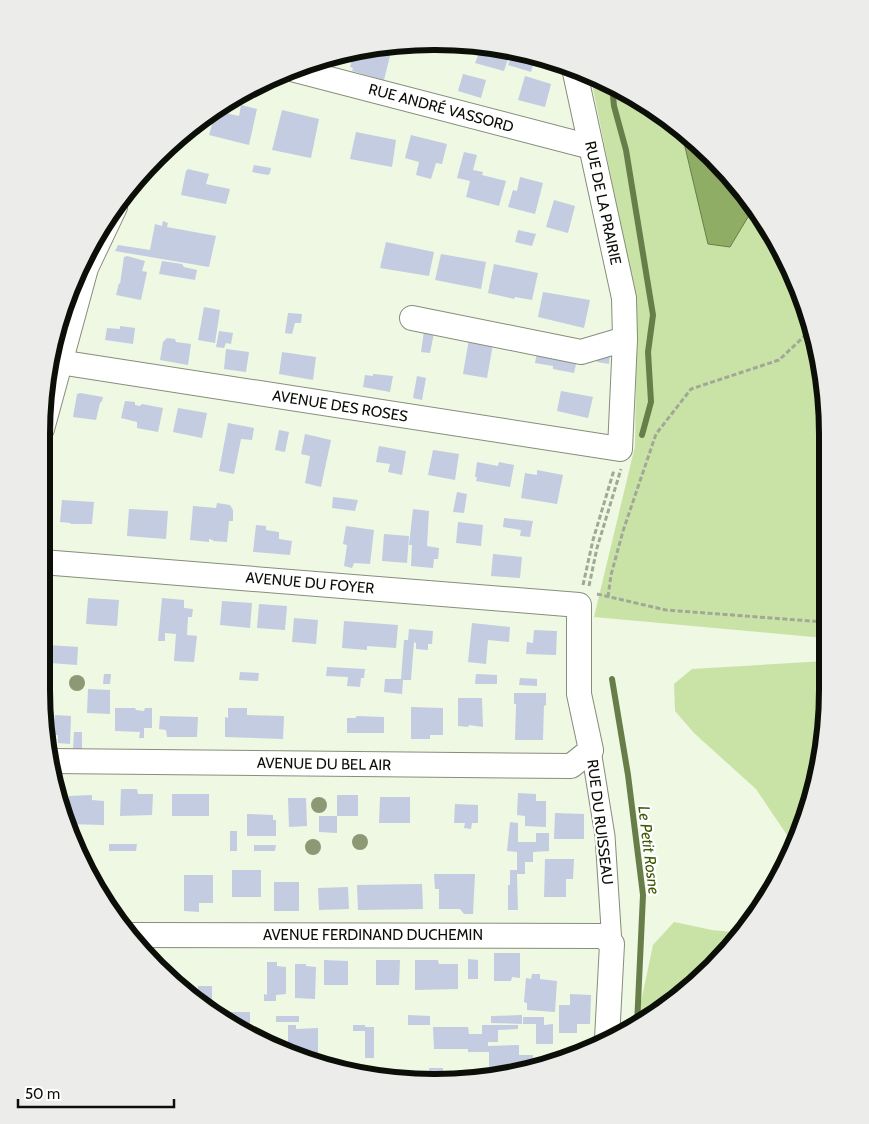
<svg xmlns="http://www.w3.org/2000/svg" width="869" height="1124" font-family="Cabin,sans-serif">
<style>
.green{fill:#c9e3a7}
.water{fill:#90ad66;stroke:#687e4a}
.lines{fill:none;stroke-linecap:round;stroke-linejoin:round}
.stream{stroke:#687e4a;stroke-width:6}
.building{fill:#c3cce1}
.pedestrian-casing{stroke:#868e7b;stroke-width:21}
.minor-casing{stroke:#868e7b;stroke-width:26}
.path{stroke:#a1a897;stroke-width:3;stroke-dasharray:5 2.5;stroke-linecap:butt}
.pedestrian{stroke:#fff;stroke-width:19}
.minor{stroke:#fff;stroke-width:24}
.tree{fill:#8b9a74}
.labels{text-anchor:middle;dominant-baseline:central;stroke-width:4.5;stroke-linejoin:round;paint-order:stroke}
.street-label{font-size:15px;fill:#0c0f08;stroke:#fff}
.water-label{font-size:16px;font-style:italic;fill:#3f5807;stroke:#fff}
.rim{fill:none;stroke:#0c0f08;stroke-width:6}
</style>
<rect width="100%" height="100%" fill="#eff8e3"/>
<g class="green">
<polygon points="590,74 653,108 713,157 762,216 807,308 824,383 824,638 594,617 635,446 637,306"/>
<polygon points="824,661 824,741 807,816 793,844 756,789 694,733 675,711 674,684 692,669"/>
<polygon points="674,922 712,930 741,933 713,967 653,1017 636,1025 653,945"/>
</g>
<polygon class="water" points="681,130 713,157 754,207 730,247 708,244"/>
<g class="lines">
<g class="stream">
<polyline points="612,86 614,106 626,150 653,315 648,352 651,402 642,435"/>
<polyline points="612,679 628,775 643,895 637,1025"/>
</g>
</g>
<g class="building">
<polygon points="432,41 444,42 441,50 431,47"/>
<polygon points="374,47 391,52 384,80 352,71 353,68 350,67 355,50"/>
<polygon points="514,49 536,56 531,72 508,65"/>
<polygon points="479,53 508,59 504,71 475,63"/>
<polygon points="463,74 486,80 481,98 458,91"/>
<polygon points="525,76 551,84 545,107 518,100"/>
<polygon points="241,105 257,109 249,145 209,135 216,111 239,116"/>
<polygon points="282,110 319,119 311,158 272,150"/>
<polygon points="356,132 396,140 392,167 350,159"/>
<polygon points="411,135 447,144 442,164 436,163 431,179 416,175 419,162 405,158"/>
<polygon points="464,152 477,155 473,170 483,172 482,175 506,181 499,206 466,197 470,181 457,178"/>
<polygon points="254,165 271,168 270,173 268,175 252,172"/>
<polygon points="188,169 209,174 206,184 230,189 226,204 181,195 186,171"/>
<polygon points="520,177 543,183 535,214 508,207 513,190 517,191"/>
<polygon points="554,200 575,206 568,233 546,227"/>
<polygon points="163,221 168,223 167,227 216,236 209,267 115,251 118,245 150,250 155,224 162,226"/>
<polygon points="518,230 536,234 532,246 515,242"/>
<polygon points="386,242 434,252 429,276 380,268"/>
<polygon points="441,254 486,262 481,289 435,280"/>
<polygon points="127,256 145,261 142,271 147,272 141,300 116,295 119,283 120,284 124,257"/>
<polygon points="162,261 182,264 184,267 197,270 195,280 159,274"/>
<polygon points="494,264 538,273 532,300 515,297 514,299 488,293"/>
<polygon points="543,292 590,300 584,328 538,317"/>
<polygon points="204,307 220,310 215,343 198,340"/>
<polygon points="288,313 302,314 301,323 295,323 292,334 285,333"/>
<polygon points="120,326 135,328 133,344 105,340 107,328 120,329"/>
<polygon points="219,331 233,333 231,344 226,343 224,348 216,347"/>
<polygon points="424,331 434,333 430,353 421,352"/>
<polygon points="167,338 175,339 176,342 191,344 188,365 160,360 163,342"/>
<polygon points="469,339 493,344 487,378 463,374"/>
<polygon points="226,349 249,352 246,372 224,369"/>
<polygon points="282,352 316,357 313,380 279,374"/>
<polygon points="537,352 577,360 574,373 553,369 553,366 535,363"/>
<polygon points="598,353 610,355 609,364 597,362"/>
<polygon points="373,374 393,376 390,392 363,387 365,375 373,376"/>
<polygon points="417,376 426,378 422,400 413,398"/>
<polygon points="561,391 593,397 588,418 557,411"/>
<polygon points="80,393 103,397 102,401 100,403 96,420 73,417 77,394"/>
<polygon points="125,401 135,402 135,405 140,406 142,404 163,408 158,432 137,428 137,422 121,418"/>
<polygon points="178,408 207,413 202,438 173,432"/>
<polygon points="228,423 254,428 252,440 241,439 234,474 219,471"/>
<polygon points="279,430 289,432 285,452 275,450"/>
<polygon points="305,434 331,440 321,487 305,483 310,456 301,454"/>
<polygon points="379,446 406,451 402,475 388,472 390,464 376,462"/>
<polygon points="433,450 459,454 455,480 428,475"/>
<polygon points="477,462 498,466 499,462 514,465 510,487 476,481 477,477 475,477"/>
<polygon points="537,470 563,475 557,504 521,498 525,473 537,475"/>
<polygon points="457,492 467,494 464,513 453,512"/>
<polygon points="333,497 358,500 355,511 332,508"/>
<polygon points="62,500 94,502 92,524 70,524 71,523 60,522"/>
<polygon points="217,503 230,505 233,510 233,521 229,521 227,542 213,541 213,540 209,539 209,542 190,540 193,506 216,508"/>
<polygon points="129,509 168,511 166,539 127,536"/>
<polygon points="413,509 429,511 427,546 439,548 438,559 434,559 433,568 411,566 412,545 409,545"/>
<polygon points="504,518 533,521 530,537 520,536 521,530 503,527"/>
<polygon points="458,522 483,525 481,546 456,543"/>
<polygon points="256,525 266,526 266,530 279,532 279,539 292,541 290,555 253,552"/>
<polygon points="346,526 374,530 370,564 354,563 352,568 344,566 347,545 343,544"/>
<polygon points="384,534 409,536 407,563 382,561"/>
<polygon points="493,554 522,557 520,578 491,576"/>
<polygon points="88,598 119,600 117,626 86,624"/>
<polygon points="162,598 184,600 184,608 193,609 192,617 188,617 187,635 197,636 194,662 174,661 176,634 165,633 165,641 158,641"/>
<polygon points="222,601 252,603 250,628 220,625"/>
<polygon points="259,604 287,606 285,630 257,628"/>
<polygon points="294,618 318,620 316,644 292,642"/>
<polygon points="41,621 49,621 48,645 78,647 77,665 50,663 49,695 42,694 41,689"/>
<polygon points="344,621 398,625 396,648 367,646 367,650 342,648"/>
<polygon points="472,623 510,627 509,642 488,640 486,664 468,662"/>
<polygon points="409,629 433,631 432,644 428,644 428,650 416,649 416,643 414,642 411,680 403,680 402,694 384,692 385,679 401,679 404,640 408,640"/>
<polygon points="534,630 557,631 556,655 526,654 527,642 533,643"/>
<polygon points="327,667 365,669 364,678 361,678 360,687 347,686 348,677 326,676"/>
<polygon points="240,672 259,673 258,681 239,680"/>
<polygon points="104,674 111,674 110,684 103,684"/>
<polygon points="476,674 497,675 497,684 475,684"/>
<polygon points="520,678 537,679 537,686 519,685"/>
<polygon points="88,689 110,690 110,714 87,713"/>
<polygon points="514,693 546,693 546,706 544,705 543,740 515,740 516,704 514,704"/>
<polygon points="458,698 482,698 483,727 469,725 468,727 458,726"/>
<polygon points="411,707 443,708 443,735 430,735 430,739 411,739"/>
<polygon points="115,708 135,708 136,710 144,711 145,708 152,708 152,728 144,728 144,738 139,738 140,732 115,731"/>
<polygon points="228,708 247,708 247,715 284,716 283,739 225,737 225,717 228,718"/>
<polygon points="55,715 71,716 70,744 58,743 58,735 54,735"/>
<polygon points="160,716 198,717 197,737 167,737 166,730 159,729"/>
<polygon points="357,716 384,717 384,733 347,733 347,718 355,718"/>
<polygon points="74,732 82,732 82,749 73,749"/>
<polygon points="121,789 137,789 138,794 153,794 152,815 120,816"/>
<polygon points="518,793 536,794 536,801 546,801 546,827 525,826 525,816 517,815"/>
<rect x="172" y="794" width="37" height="22"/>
<polygon points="92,795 92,800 104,801 104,825 68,824 69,796"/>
<rect x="337" y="795" width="21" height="21"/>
<polygon points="380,797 410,797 410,823 379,823"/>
<polygon points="288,798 306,798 307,826 289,827"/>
<polygon points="455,804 478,805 478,823 472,823 471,829 464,828 465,823 454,823"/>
<polygon points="555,813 584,814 584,839 554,839"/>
<polygon points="247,814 273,815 273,820 276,820 276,836 247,836"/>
<polygon points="319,816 337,816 337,833 319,832"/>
<polygon points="510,822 518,823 518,842 536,842 536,833 549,833 549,851 533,852 533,862 525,862 525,874 517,874 518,910 508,910 508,885 510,885 510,870 517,870 517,852 507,851"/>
<rect x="230" y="831" width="7" height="20"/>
<polygon points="109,844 137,844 136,851 109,851"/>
<polygon points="254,845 276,845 275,851 254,851"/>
<polygon points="545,859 574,859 573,879 566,879 566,897 544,897"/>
<rect x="232" y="870" width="29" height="27"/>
<polygon points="434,874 475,874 473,914 464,914 460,909 439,909 439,889 435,889"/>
<polygon points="184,875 213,875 213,903 199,903 199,912 184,911"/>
<rect x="274" y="882" width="25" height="29"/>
<polygon points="422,884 423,909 358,910 357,885"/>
<polygon points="348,887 349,909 319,910 318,888"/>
<polygon points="101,895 107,895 107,904 102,897"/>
<polygon points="494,953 520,953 520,978 512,977 511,981 494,981"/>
<polygon points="468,959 478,960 478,979 468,979"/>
<polygon points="324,960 348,961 348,985 324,985"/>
<polygon points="376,960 400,960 399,985 376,985"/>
<polygon points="415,960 438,960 439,964 458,964 458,989 415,990"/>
<polygon points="267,962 277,962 277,966 286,967 286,994 276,995 276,1001 264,1001 264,994 267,995"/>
<polygon points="295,964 306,964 306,966 316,967 315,999 295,998"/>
<polygon points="532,974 540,974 540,979 557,981 555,1012 527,1010 527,1003 524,1002 526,978 531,979"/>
<polygon points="198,986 212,986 212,1002 202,1003 198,1000"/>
<polygon points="570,994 591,995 590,1024 577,1024 577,1033 559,1033 559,1005 570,1005"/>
<polygon points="217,1012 250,1012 250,1023 228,1023"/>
<polygon points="408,1015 430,1016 430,1025 408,1025"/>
<polygon points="522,1015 522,1024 491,1023 491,1016"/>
<rect x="276" y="1016" width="23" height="6"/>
<polygon points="523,1017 544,1017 544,1025 553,1024 553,1044 536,1044 536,1024 523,1024"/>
<polygon points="288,1025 296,1025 296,1029 318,1028 318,1055 299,1055 288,1051"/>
<polygon points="353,1025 365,1025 365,1027 374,1027 374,1058 365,1058 365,1031 353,1031"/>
<polygon points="482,1025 518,1025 518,1029 498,1030 498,1042 488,1042 488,1046 519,1045 519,1055 533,1055 533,1062 551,1062 551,1064 489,1076 489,1052 468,1052 468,1049 434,1049 433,1027 468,1027 469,1034 482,1034"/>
<polygon points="429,1068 443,1068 443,1080 430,1079"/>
<polygon points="397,1073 406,1073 406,1077 397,1076"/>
</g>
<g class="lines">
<defs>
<polyline id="pedestrian" points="591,750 605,836 612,944"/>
<g id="minor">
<polyline points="291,69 591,147"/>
<polyline points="412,318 581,352 625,339"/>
<polyline points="59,362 620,449 625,339 624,298 574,68"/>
<polyline points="42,429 86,268 115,207"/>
<polyline points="42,562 579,605 579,694 591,750 571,766 51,761"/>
<polyline points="132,935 603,936 612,944 607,1039"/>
</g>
</defs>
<use href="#pedestrian" class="pedestrian-casing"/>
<use href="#minor" class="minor-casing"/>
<g class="path">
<polyline points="583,585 593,540 614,470"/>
<polyline points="589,586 597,548 621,469"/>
<polyline points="597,594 666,610 824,622"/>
<polyline points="608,597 611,575 623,531 656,434 691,389 779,360 812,329"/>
</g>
<use href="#pedestrian" class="pedestrian"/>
<use href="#minor" class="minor"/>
</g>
<g class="tree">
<circle cx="77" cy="683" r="8"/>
<circle cx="319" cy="805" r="8"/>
<circle cx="360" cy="842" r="8"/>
<circle cx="313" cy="847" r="8"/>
</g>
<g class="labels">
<g class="street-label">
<text transform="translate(441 108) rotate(15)">RUE ANDRÉ VASSORD</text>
<text transform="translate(603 203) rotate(78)">RUE DE LA PRAIRIE</text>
<text transform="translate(340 406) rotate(9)">AVENUE DES ROSES</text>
<text transform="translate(310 583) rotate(5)">AVENUE DU FOYER</text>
<text transform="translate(324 764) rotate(1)">AVENUE DU BEL AIR</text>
<text transform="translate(600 822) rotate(83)">RUE DU RUISSEAU</text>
<text x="373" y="935">AVENUE FERDINAND DUCHEMIN</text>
</g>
<g class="water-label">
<text transform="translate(649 850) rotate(83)">Le Petit Rosne</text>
</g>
</g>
<path d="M0 0H869V1124H0ZM434 50H435A384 384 0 0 1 819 434V690A384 384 0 0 1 435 1074H434A384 384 0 0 1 50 690V434A384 384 0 0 1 434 50Z" fill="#ececeb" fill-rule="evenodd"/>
<path class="rim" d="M434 50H435A384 384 0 0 1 819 434V690A384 384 0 0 1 435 1074H434A384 384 0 0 1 50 690V434A384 384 0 0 1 434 50Z"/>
<path d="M18 1099v8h156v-8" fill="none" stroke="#0c0f08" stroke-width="2.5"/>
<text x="25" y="1099" font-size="15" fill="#0c0f08" stroke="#ffffff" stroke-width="4" paint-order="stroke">50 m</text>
</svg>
